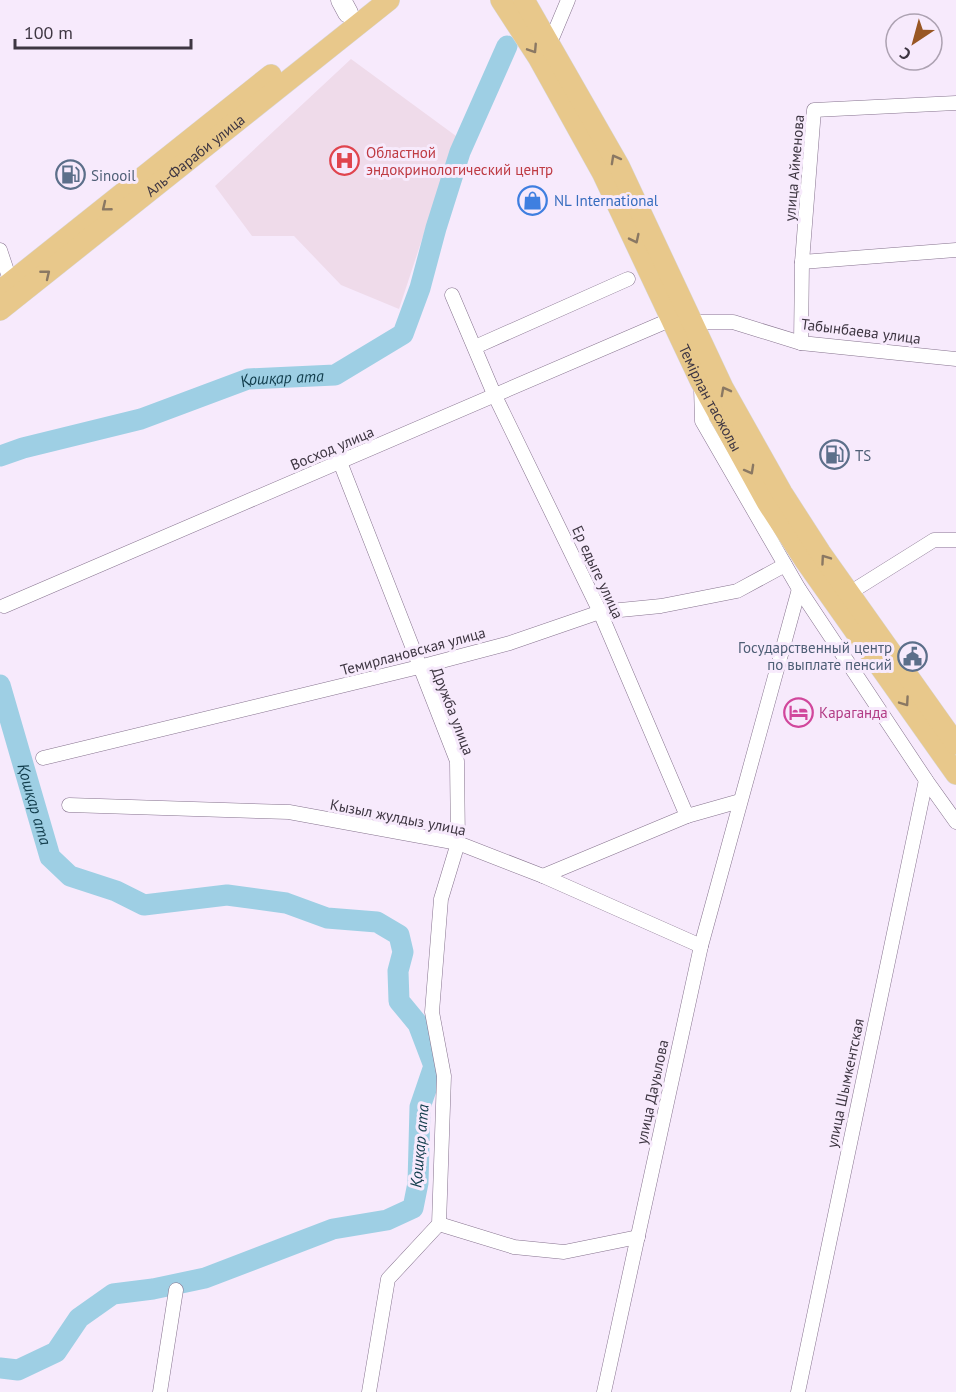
<svg xmlns="http://www.w3.org/2000/svg" width="956" height="1392" font-family="'PT Sans',sans-serif">
<style>
.medical{fill:#efdbea}
.lines{fill:none;stroke-linecap:round;stroke-linejoin:round}
.river{stroke:#9ecfe4;stroke-width:21}
.minor-casing{stroke:#86738e;stroke-width:15}
.secondary-casing{stroke:#86738e;stroke-width:21}
.primary-casing{stroke:#d8d7d9;stroke-width:22}
.minor{stroke:#fff;stroke-width:14}
.secondary{stroke:#fff;stroke-width:20}
.primary{stroke:#e8c88b;stroke-width:21}
.oneway{stroke:#8a7863}
.labels{text-anchor:middle;dominant-baseline:central;stroke-width:6;stroke-linejoin:round;paint-order:stroke}
.health-label{font-size:15px;fill:#be3a42;stroke:#f7eafc;text-anchor:start}
.street-label{font-size:15px;fill:#3e3642;stroke:#f7eafc}
.service-label{font-size:15px;fill:#4e5e75;stroke:#f7eafc;text-anchor:start}
.shop-label{font-size:15px;fill:#366cbe;stroke:#f7eafc;text-anchor:start}
.hotel-label{font-size:15px;fill:#b23c85;stroke:#f7eafc;text-anchor:start}
.water-label{font-size:16px;font-style:italic;fill:#113c4b;stroke:#f7eafc}
</style>
<rect width="100%" height="100%" fill="#f7eafc"/>
<polygon class="medical" points="351,59 456,136 399,309 341,285 294,236 252,236 215,186"/>
<g class="lines">
<g class="river">
<path id="s1" d="M0,456L23,448L141,419L248,379L335,375L403,334L420,288L436,228L460,152L507,46"/>
<path id="s2" d="M0,685L50,857L70,876L116,891L144,905L227,895L286,903L327,918L377,922L399,935L403,952L398,971L399,1001L418,1024L434,1066L420,1107L418,1183L413,1208L387,1220L333,1229L205,1278L153,1289L113,1294L79,1318L56,1352L18,1370L0,1368"/>
</g>
<defs>
<g id="minor">
<polyline points="550,43 568,0"/>
<polyline points="0,250 11,283"/>
<polyline points="802,262 956,250"/>
<polyline points="452,295 494,394 600,612 687,816 740,801"/>
<polyline points="693,322 733,322 801,343 956,359"/>
<polyline points="801,343 802,262 814,110 956,103"/>
<polyline points="475,347 628,279"/>
<polyline points="701,387 702,421 799,589 926,780 956,822"/>
<polyline points="340,462 457,761 458,843 441,899 432,1012 444,1076 439,1224 388,1279 369,1392"/>
<polyline points="843,597 934,540 956,540"/>
<polyline points="4,606 672,319"/>
<polyline points="43,758 419,667 510,643 600,612 661,606 737,591 785,565"/>
<polyline points="69,805 289,812 458,843 543,876 701,946"/>
<polyline points="543,876 687,816"/>
<polyline points="439,1224 514,1247 564,1252 638,1237"/>
<polyline points="160,1392 176,1290"/>
<polyline points="604,1392 701,946 799,589"/>
<polyline points="798,1392 926,780"/>
</g>
<polyline id="secondary" points="341,0 348,13"/>
<g id="primary">
<path id="s3" d="M501,0L538,57L603,174L701,382L767,502L806,562L956,774"/>
<polyline points="524,0 619,166 723,388 782,493 820,552 956,744"/>
<polyline points="0,291 271,75"/>
<path id="s4" d="M0,310L389,0"/>
</g>
</defs>
<use href="#minor" class="minor-casing"/>
<use href="#secondary" class="secondary-casing"/>
<use href="#primary" class="primary-casing"/>
<use href="#minor" class="minor"/>
<use href="#secondary" class="secondary"/>
<use href="#primary" class="primary"/>
</g>
<defs><path id="oneway-chevron" d="M-2-3.5L2.5 0L-2 3.5" fill="none" stroke-width="1.6" stroke-linecap="round" stroke-linejoin="round" transform="scale(1.5)"/></defs>
<g class="oneway">
<use href="#oneway-chevron" transform="translate(533 49) rotate(57)"/>
<use href="#oneway-chevron" transform="translate(615 159) rotate(-119)"/>
<use href="#oneway-chevron" transform="translate(106 207) rotate(141)"/>
<use href="#oneway-chevron" transform="translate(635 239) rotate(64)"/>
<use href="#oneway-chevron" transform="translate(46 274) rotate(-39)"/>
<use href="#oneway-chevron" transform="translate(725 391) rotate(-118)"/>
<use href="#oneway-chevron" transform="translate(750 470) rotate(61)"/>
<use href="#oneway-chevron" transform="translate(825 559) rotate(-125)"/>
<use href="#oneway-chevron" transform="translate(905 702) rotate(55)"/>
</g>
<defs>
<symbol id="hospital-ring" viewBox="-11 -11 22 22"><circle r="9.5" fill="#f7eafc" stroke="#e0444e" stroke-width="1.5"/><path d="M-5-5h3v3.5h4V-5h3V5h-3V1.5h-4V5h-3Z" fill="#e0444e"/></symbol>
<symbol id="fuel-ring" viewBox="-11 -11 22 22"><circle r="9.5" fill="#f7eafc" stroke="#5c6f8a" stroke-width="1.5"/><path d="M-5.5-6h7V0h2V4h1.3V-2.5L3-4.5l.8-.8L6-3V5H2.5V1h-1V6h-7ZM-4.2-4.7v3.2H.2V-4.7Z" fill="#5c6f8a"/></symbol>
<symbol id="shop-ring" viewBox="-11 -11 22 22"><circle r="9.5" fill="#f7eafc" stroke="#3f7fe0" stroke-width="1.5"/><path d="M-5-2.5h2.3a2.7 3.5 0 0 1 5.4 0H5L5.5 6h-11ZM-1.5-2.5h3a1.5 2.3 0 0 0-3 0Z" fill="#3f7fe0"/></symbol>
<symbol id="civic-ring" viewBox="-11 -11 22 22"><circle r="9.5" fill="#f7eafc" stroke="#5c6f8a" stroke-width="1.5"/><path d="M-.6-6.5H3V-4.5H.6V-3L4-1V1h2V6H-6V1h2V-1L-.6-3ZM-1.2 2.5V6h2.4V2.5Z" fill="#5c6f8a"/></symbol>
<symbol id="hotel-ring" viewBox="-11 -11 22 22"><circle r="9.5" fill="#f7eafc" stroke="#d1479c" stroke-width="1.5"/><path d="M-6-4.5h1.5V1H6V5H4.5V3h-9V5H-6ZM-4 0a1.8 1.8 0 1 1 3.6 0ZM.5 0V-2.5h3Q6-2.5 6 0Z" fill="#d1479c"/></symbol>
</defs>
<g fill-rule="evenodd">
<use href="#hospital-ring" x="328" y="144" width="33" height="33"/>
<use href="#fuel-ring" x="54" y="158" width="33" height="33"/>
<use href="#shop-ring" x="516" y="184" width="33" height="33"/>
<use href="#fuel-ring" x="818" y="438" width="33" height="33"/>
<use href="#civic-ring" x="896" y="640" width="33" height="33"/>
<use href="#hotel-ring" x="782" y="696" width="33" height="33"/>
</g>
<g class="labels">
<g class="health-label">
<text x="366" y="152">Областной<tspan x="366" dy="17">эндокринологический центр</tspan></text>
</g>
<g class="street-label">
<text stroke="none"><textPath href="#s4" startOffset="249">Аль-Фараби улица</textPath></text>
<text transform="translate(794 168) rotate(-85)">улица Айменова</text>
<text transform="translate(861 331) rotate(7)">Табынбаева улица</text>
<text stroke="none"><textPath href="#s3" startOffset="450">Темірлан тасжолы</textPath></text>
<text transform="translate(332 448) rotate(-23)">Восход улица</text>
<text transform="translate(598 572) rotate(65)">Ер едыге улица</text>
<text transform="translate(413 651) rotate(-15)">Темирлановская улица</text>
<text transform="translate(453 711) rotate(69)">Дружба улица</text>
<text transform="translate(398 817) rotate(11)">Кызыл жулдыз улица</text>
<text transform="translate(845 1083) rotate(-78)">улица Шымкентская</text>
<text transform="translate(652 1092) rotate(-78)">улица Дауылова</text>
</g>
<g class="service-label">
<text x="91" y="175">Sinooil</text>
<text x="855" y="455">TS</text>
<text x="892" y="647" text-anchor="end">Государственный центр<tspan x="892" dy="17">по выплате пенсий</tspan></text>
</g>
<g class="shop-label">
<text x="554" y="200">NL International</text>
</g>
<g class="hotel-label">
<text x="819" y="712">Караганда</text>
</g>
<g class="water-label">
<text stroke="none"><textPath href="#s1" startOffset="294">Қошқар ата</textPath></text>
<text stroke="none"><textPath href="#s2" startOffset="124">Қошқар ата</textPath></text>
<text transform="translate(419 1146) rotate(-85)">Қошқар ата</text>
</g>
</g>
<g transform="translate(914 42) rotate(216)"><circle r="28" fill="#f7eafc" stroke="#ada2b2" stroke-width="1.5"/>
<path d="M0-4.5L10 22L0 15L-10 22Z" fill="#995724"/>
<text y="-9" font-size="16" font-weight="bold" text-anchor="middle" fill="#3e3642">С</text>
</g>
<path d="M15 39v9h176v-9" fill="none" stroke="#3e3642" stroke-width="3"/>
<text x="24" y="39" font-size="18" fill="#3e3642" stroke="#f7eafc" stroke-width="4.5" paint-order="stroke">100 m</text>
</svg>
